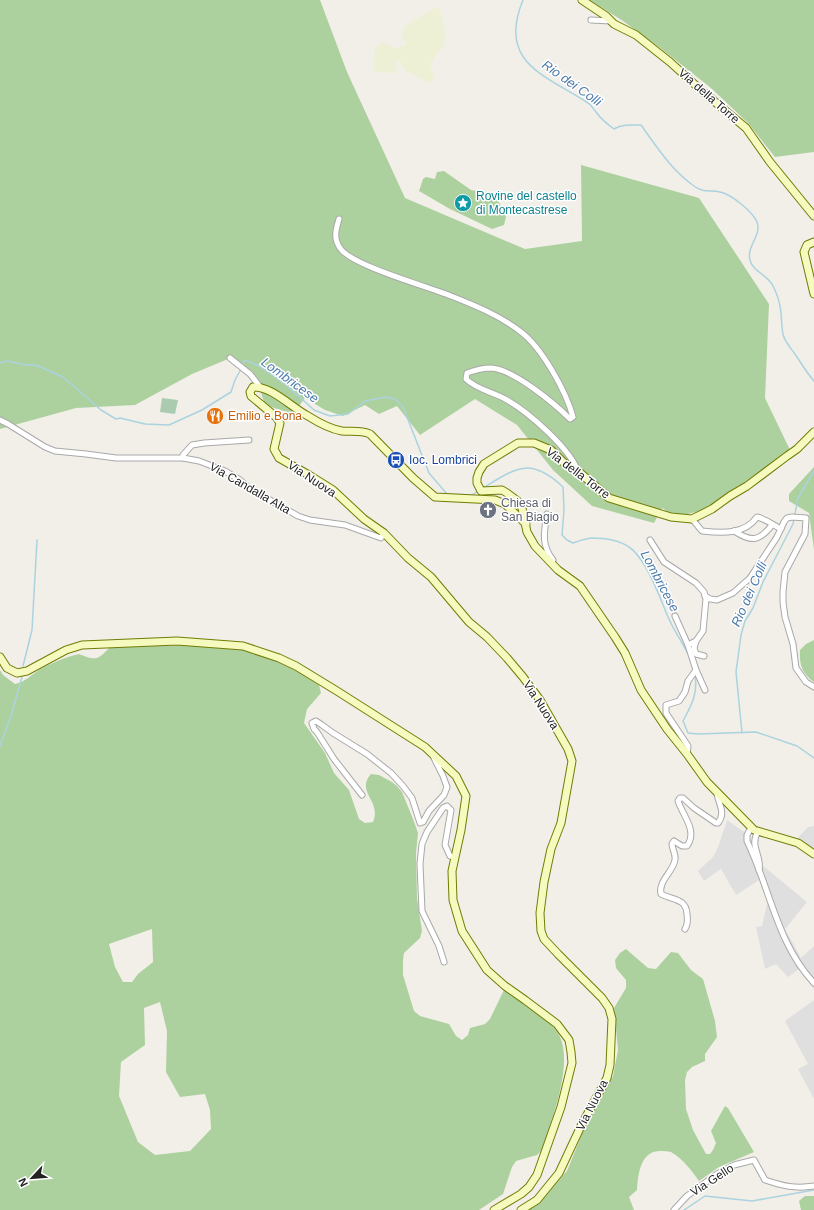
<svg xmlns="http://www.w3.org/2000/svg" width="814" height="1210" font-family="Arial,sans-serif">
<style>
.residential{fill:#e0dfdf}
.farmland{fill:#eef0d5}
.forest{fill:#add19e;fill-rule:evenodd}
.cemetery{fill:#aacbaf}
.lines{fill:none;stroke-linecap:round;stroke-linejoin:round}
.stream{stroke:#aad3df;stroke-width:1.5}
.street-casing{stroke:#a9a9a9;stroke-width:7}
.secondary-casing{stroke:#707d05;stroke-width:9}
.street{stroke:#fff;stroke-width:5}
.secondary{stroke:#f7fabf;stroke-width:7}
.labels{text-anchor:middle;dominant-baseline:central;stroke-width:3;stroke-linejoin:round;paint-order:stroke}
.street-label{font-size:12px;fill:#222;stroke:#fff}
.culture-label{font-size:12px;fill:#0d838f;stroke:#fff;text-anchor:start}
.food-label{font-size:12px;fill:#c56008;stroke:#fff;text-anchor:start}
.transit-label{font-size:12px;fill:#164399;stroke:#fff;text-anchor:start}
.worship-label{font-size:12px;fill:#5b616d;stroke:#fff;text-anchor:start}
.water-label{font-size:13px;font-style:italic;fill:#4a7aab;stroke:#fff}
</style>
<rect width="100%" height="100%" fill="#f2efe9"/>
<g class="residential">
<polygon points="727,820 744,832 750,833 750,844 756,860 807,902 785,929 801,958 814,946 814,989 799,969 788,977 776,964 765,969 756,927 762,926 768,900 759,880 736,895 721,869 704,881 698,871 713,857 718,847"/>
<polygon points="814,826 814,857 793,843 808,827"/>
<polygon points="814,1000 814,1099 798,1069 808,1064 785,1021"/>
</g>
<polygon class="farmland" points="439,6 446,34 443,47 435,55 430,65 435,80 428,82 403,69 402,62 396,62 397,70 393,73 374,72 375,48 382,42 396,48 405,45 406,41 401,36 407,24"/>
<g class="forest">
<polygon points="0,0 320,0 347,72 405,198 525,249 582,241 581,165 699,198 769,304 765,398 790,450 707,509 676,517 662,508 654,523 592,506 553,470 517,425 475,399 420,435 397,406 379,414 365,405 343,416 325,410 305,398 293,414 265,405 257,380 228,359 192,374 135,405 76,408 0,429"/>
<polygon points="590,0 814,0 814,152 775,157 748,123 711,88 659,47 623,21"/>
<polygon points="444,171 471,190 495,194 506,217 504,225 492,229 450,209 419,191 423,179 426,177 435,179 437,172"/>
<polygon points="814,467 814,550 809,513 789,501 789,494"/>
<path d="M814,640V682C802,674 799,664 800,650L806,644Z"/>
<path d="M191,645C208,647 226,647 243,650C271,654 296,670 319,685L321,693L307,709L304,723L325,753L334,773L349,790L359,819L365,823L373,822C382,801 355,792 371,774L379,775L392,782L397,786L402,792L413,819L418,833L416,853L417,898L422,931L420,938L404,953L403,960V975L414,1011L420,1016L449,1024L456,1036L462,1040L468,1035L470,1028L485,1024L490,1019L504,990C522,1002 542,1012 555,1029C578,1056 551,1120 542,1150L537,1155L516,1161L512,1167L503,1194L479,1210H0V670L3,675L15,684C25,682 31,675 39,670C51,663 66,657 79,654C96,661 98,660 110,647ZM152,929L153,962L138,974L132,982H123L115,967L109,944ZM160,1002L167,1031L166,1072L180,1097L205,1094L210,1110L211,1129L190,1151L155,1155L138,1142L119,1096L121,1062L145,1045L144,1008Z"/>
<path d="M626,949L648,968L656,969L671,952L678,953L691,970L703,979L715,1021L717,1037L705,1054V1061L692,1067L687,1072L685,1080L686,1109L693,1130L706,1154H710L713,1150L716,1143L711,1131L725,1106L728,1108L754,1152L719,1167L699,1181C692,1171 683,1159 671,1152C668,1151 663,1151 659,1151C640,1152 638,1175 637,1190L629,1197L634,1210H527L537,1204L567,1171L582,1134L613,1076L618,1050L614,1008L626,988V980L616,968L615,960L620,953Z"/>
<polygon points="805,1196 814,1196 814,1210 801,1210 799,1201"/>
</g>
<polygon class="cemetery" points="162,398 178,400 175,414 160,412"/>
<g class="lines">
<g class="stream">
<path d="M523,0C497,63 545,75 588,103C592,105 593,109 596,112C601,119 607,124 614,129C623,124 631,125 641,125C657,147 671,170 694,186C703,193 710,190 720,192C731,194 753,212 757,222C762,235 746,247 750,260C753,272 768,275 773,286C776,292 779,300 780,306C782,315 781,325 783,334C785,343 792,349 797,357C802,365 807,373 814,381"/>
<polyline points="0,363 6,361 27,365 36,365 63,377 101,410 116,419 120,418 145,424 169,425 202,410 231,392 235,380 241,369"/>
<polyline points="242,365 245,360 259,366 285,384 314,410 330,416 348,414 365,401 386,397 395,399 403,407 429,473 447,494 472,495 478,491"/>
<path d="M483,488C516,468 530,456 563,487L564,510L562,535L567,540L573,543C578,541 585,539 591,538C603,538 619,540 629,547C646,558 660,598 668,617C674,631 683,643 690,658"/>
<polyline points="23,666 32,630 37,540"/>
<path d="M695,675C698,694 692,704 683,721L688,733L698,734L756,732L797,746L814,758"/>
<polyline points="742,733 736,672 741,635 745,621 753,608 763,582 793,524 798,498 814,471"/>
<polyline points="0,746 10,719 22,677"/>
<polyline points="684,1210 705,1196 752,1201 814,1190"/>
</g>
<defs>
<g id="street">
<polyline points="591,20 611,21"/>
<path d="M339,219C336,229 333,238 340,248C350,265 429,287 451,296C474,305 501,316 521,332C542,348 566,391 573,417L570,419C554,403 513,369 491,368C482,368 475,370 467,373L466,379C477,390 494,392 507,400C528,412 571,449 578,472"/>
<polyline points="230,358 250,374 261,388"/>
<polyline points="0,420 8,424 45,447 55,451 86,454 116,458 183,458 199,461 225,471 240,480 249,488 298,516 310,520 345,525 381,538 384,533"/>
<polyline points="183,458 183,455 192,445 204,443 249,440"/>
<path d="M547,514C544,532 541,545 553,560"/>
<path d="M692,519L702,531C721,533 745,535 757,517C766,519 773,525 781,529"/>
<path d="M734,531C751,542 759,542 772,525"/>
<polyline points="650,540 664,562 696,583 704,592 706,599 703,631 696,641 688,645 696,670 688,681 685,692 679,701 666,705 666,713 688,746 687,754"/>
<polyline points="705,596 710,599 717,600 733,593 750,578 777,537 784,522 787,518 792,517 806,518 805,534 785,572 783,592 783,602 785,617 793,644 796,668 806,682 814,687"/>
<polyline points="675,616 688,645"/>
<polyline points="696,641 694,648 696,654 704,656"/>
<polyline points="696,670 705,690"/>
<polyline points="362,795 334,759 317,732 314,729 312,723 316,721 322,725 333,733 367,754 391,773 403,786 412,798 420,823 423,822 429,811 444,795 447,787 443,776 433,756"/>
<path d="M751,828L747,835V841C770,888 777,944 814,983"/>
<path d="M758,831C749,847 762,855 759,870"/>
<path d="M685,929C688,924 688,920 687,914C686,898 672,900 661,894C658,881 673,872 675,860C676,854 672,849 672,844L674,841L682,846H687C698,831 683,816 678,801L680,798H683L694,808L716,823H718C726,813 719,805 717,794"/>
<polyline points="444,962 439,946 422,911 420,864 422,844 427,832 443,808 447,806 451,810 445,845 450,856 455,858"/>
<path d="M674,1210L687,1196L717,1174L734,1165L754,1160L765,1180C783,1186 795,1189 814,1186"/>
</g>
<g id="secondary">
<polyline points="582,0 606,16 614,24 636,35 670,62 702,91 746,128 770,162 814,216"/>
<polyline points="814,242 807,245 804,252 814,294"/>
<polyline points="814,432 797,449 787,456 747,486 730,496 712,509 692,519 671,517 609,498 579,472 563,462 551,450 534,443 518,443 484,464 479,472 477,478 477,483 481,491 502,490 507,493 519,502 522,508 527,532 535,546 558,570 580,586 615,637 625,653 641,690 667,729 687,754 707,782 754,830 798,843 814,854"/>
<polyline points="0,657 7,668 17,673 27,671 66,650 82,645 177,641 243,646 279,658 296,666 337,691 425,747 456,776 466,796 461,830 452,871 453,900 462,931 487,970 505,986 525,1000 557,1024 569,1040 571,1052 572,1063 561,1107 537,1175 529,1187 521,1194 494,1210"/>
<path d="M521,1210L537,1200L559,1173L581,1126L607,1078L610,1065L612,1019L609,1008L602,998L558,954L544,939L541,931L540,913L544,882L551,849L561,823L572,761L568,749L540,700L523,677L507,658L487,637L469,622L431,577L408,558L384,533L364,519L333,490L309,475L279,458L274,449L280,423L276,417L251,396L250,392L253,387C272,386 292,408 308,416C319,423 330,429 342,431C352,432 361,430 370,434L413,478L435,497L495,500L505,504L526,524"/>
</g>
</defs>
<use href="#street" class="street-casing"/>
<use href="#secondary" class="secondary-casing"/>
<use href="#street" class="street"/>
<use href="#secondary" class="secondary"/>
</g>
<defs>
<symbol id="sight-disc" viewBox="-11 -11 22 22"><circle r="9.5" fill="#0f9aa8" stroke="#fff"/><path d="M0-6L1.8-2.2L6-1.7L2.9 1.2L3.7 5.4L0 3.3L-3.7 5.4L-2.9 1.2L-6-1.7L-1.8-2.2Z" fill="#fff"/></symbol>
<symbol id="restaurant-disc" viewBox="-11 -11 22 22"><circle r="9.5" fill="#e8710a" stroke="#fff"/><path d="M-5-6h1v4h1v-4h1v4h1v-4h1v5L-1.5 .5V6h-2V.5L-5-1ZM5-6V6H3V1.5H1.5Q1.5-4 5-6Z" fill="#fff"/></symbol>
<symbol id="bus-disc" viewBox="-11 -11 22 22"><circle r="9.5" fill="#1a4fb4" stroke="#fff"/><path d="M-5-6H5V4H4V6H2V4H-2V6H-4V4H-5ZM-3.5-4V0h7V-4ZM-3.5 1.2v1.5H-2V1.2ZM2 1.2v1.5H3.5V1.2Z" fill="#fff"/></symbol>
<symbol id="church-disc" viewBox="-11 -11 22 22"><circle r="9.5" fill="#6b7280" stroke="#fff"/><path d="M-1.2-6h2.4v3.5h3.3v2.4h-3.3V6h-2.4V-.1h-3.3v-2.4h3.3Z" fill="#fff"/></symbol>
</defs>
<g fill-rule="evenodd">
<use href="#sight-disc" x="453" y="193" width="20" height="20"/>
<use href="#restaurant-disc" x="205" y="406" width="20" height="20"/>
<use href="#bus-disc" x="386" y="450" width="20" height="20"/>
<use href="#church-disc" x="478" y="500" width="20" height="20"/>
</g>
<g class="labels">
<g class="street-label">
<text transform="translate(709 96) rotate(41)">Via della Torre</text>
<text transform="translate(578 473) rotate(37)">Via della Torre</text>
<text transform="translate(312 479) rotate(33)">Via Nuova</text>
<text transform="translate(250 488) rotate(30)">Via Candalla Alta</text>
<text transform="translate(541 705) rotate(57)">Via Nuova</text>
<text transform="translate(592 1105) rotate(-63)">Via Nuova</text>
<text transform="translate(712 1180) rotate(-33)">Via Gello</text>
</g>
<g class="culture-label">
<text x="476" y="196">Rovine del castello<tspan x="476" dy="14">di Montecastrese</tspan></text>
</g>
<g class="food-label">
<text x="228" y="416">Emilio e Bona</text>
</g>
<g class="transit-label">
<text x="409" y="460">Ioc. Lombrici</text>
</g>
<g class="worship-label">
<text x="501" y="503">Chiesa di<tspan x="501" dy="14">San Biagio</tspan></text>
</g>
<g class="water-label">
<text transform="translate(572 83) rotate(35)">Rio dei Colli</text>
<text transform="translate(290 380) rotate(36)">Lombricese</text>
<text transform="translate(660 581) rotate(62)">Lombricese</text>
<text transform="translate(749 594) rotate(-66)">Rio dei Colli</text>
</g>
</g>
<g transform="translate(32 1178) rotate(244)" stroke="#ffffff" stroke-width="3" paint-order="stroke">
<path d="M0-3L7 15L0 10L-7 15Z" fill="#222222"/>
<text y="-6" font-size="11" font-weight="bold" text-anchor="middle" fill="#222222">N</text>
</g>
</svg>
